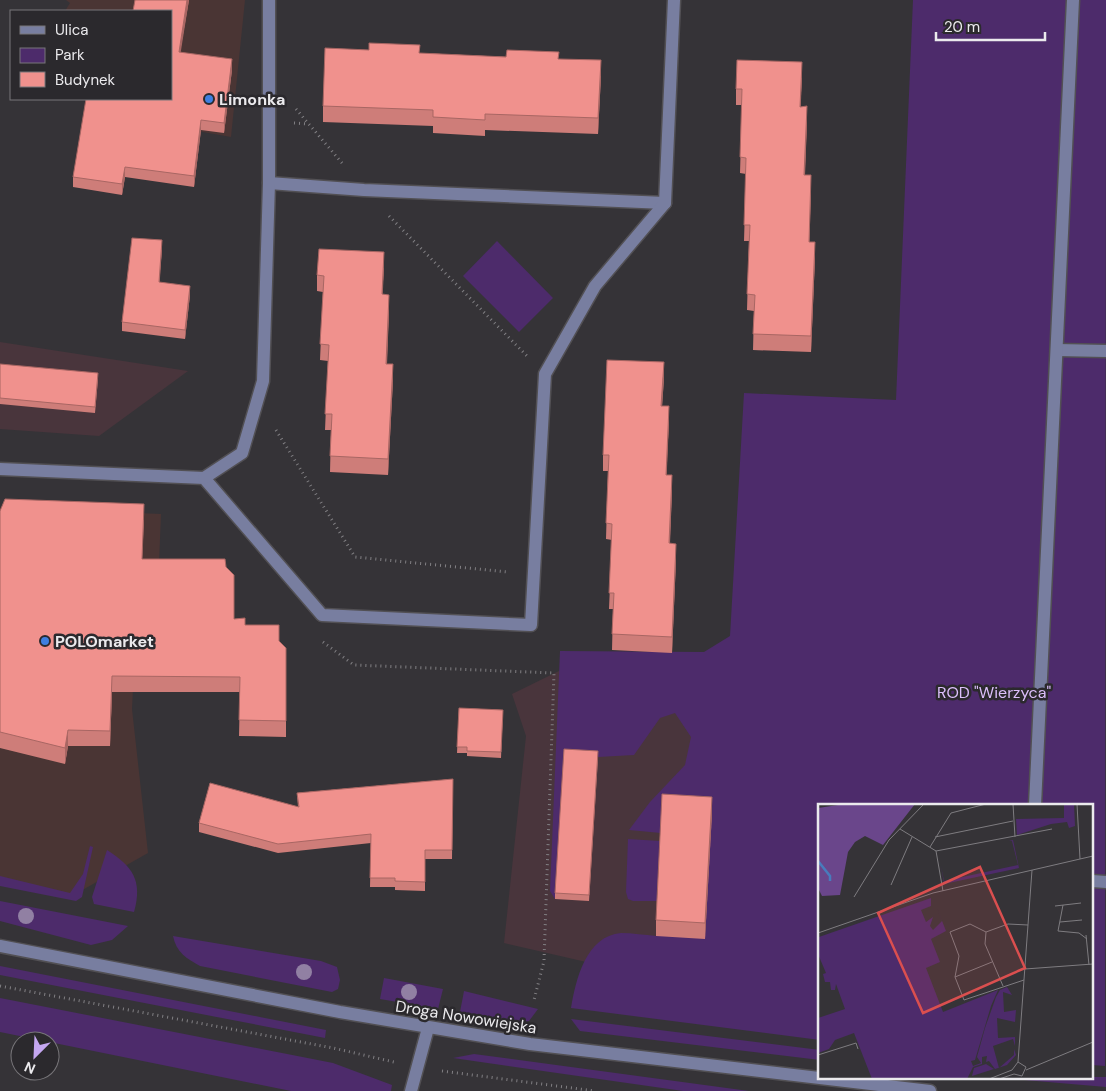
<svg xmlns="http://www.w3.org/2000/svg" width="1106" height="1091" font-family="'DM Sans',sans-serif">
<style>
.commercial{fill:#4a3534}
.industrial{fill:#49353c}
.green{fill:#4d2b6b}
.lines{fill:none;stroke-linecap:round;stroke-linejoin:round}
.minor-casing{stroke:#525054;stroke-width:15}
.path{stroke:#828084;stroke-width:3;stroke-dasharray:1 4;stroke-linecap:butt}
.minor{stroke:#787ea0;stroke-width:12}
.tree{fill:#9180a3}
.wall{fill:#ce7d79}
.shaded-wall{fill:#a86663}
.building{fill:#f0918d;stroke:#a86663}
.shop-dot{fill:#3f7fe0;stroke:#2b292d;stroke-width:2}
.labels{text-anchor:middle;dominant-baseline:central;stroke-width:5;stroke-linejoin:round;paint-order:stroke}
.poi-label{font-size:16px;font-weight:bold;fill:#ebeaed;stroke:#2b292d;text-anchor:start}
.park-label{font-size:16px;fill:#dcbffb;stroke:#2b292d}
.street-label{font-size:16px;fill:#ebeaed;stroke:#2b292d}
.inset-river{fill:none;stroke:#487bbc;stroke-width:2.5}
.inset-road{fill:none;stroke:#7e7c80;stroke-width:1}
.view{fill:#da4f4f;fill-opacity:0.15;stroke:#da4f4f;stroke-width:2.5}
.inset-edge{fill:none;stroke:#ebeaed;stroke-width:2.5}
</style>
<rect width="100%" height="100%" fill="#353337"/>
<g class="commercial">
<polygon points="66,0 245,0 231,137 169,126 181,61 171,11 65,11 70,3"/>
<polygon points="0,507 161,514 156,640 134,667 132,709 148,853 70,897 0,880"/>
</g>
<g class="industrial">
<polygon points="0,342 188,371 99,436 0,429"/>
<polygon points="561,670 727,677 708,990 504,943 526,736 512,694"/>
</g>
<g class="green">
<path d="M913,0H1106L1105,1066L1092,1065V805H820V1040L571,1008C576,979 586,936 621,933C632,933 645,935 656,936L661,833L629,830L650,802L685,765L691,737L675,713L660,718L634,755L598,757L564,755L555,899L550,891L560,651L704,652L730,636L744,393L896,400Z"/>
<polygon points="497,241 553,298 519,332 463,276"/>
<polygon points="628,839 660,841 657,901 633,901 628,899 626,892"/>
<polygon points="90,846 93,847 82,897 76,901 0,886 0,876 70,893 83,874"/>
<path d="M107,850C132,866 143,880 134,912L94,904L92,897Z"/>
<polygon points="0,901 128,926 112,940 91,945 0,921"/>
<path d="M173,936L321,961L337,967L340,980L338,989L332,992L200,966C187,959 176,952 173,936Z"/>
<polygon points="0,966 326,1030 325,1038 0,975"/>
<polygon points="384,978 443,989 438,1009 380,999"/>
<polygon points="464,991 538,1009 529,1021 520,1023 460,1012"/>
<polygon points="0,998 333,1063 392,1085 391,1091 291,1091 0,1032"/>
<polygon points="571,1019 820,1050 820,1060 580,1031"/>
<polygon points="474,1054 749,1091 683,1091 453,1058"/>
<polygon points="988,1077 1106,1077 1106,1087"/>
</g>
<g class="lines">
<defs>
<g id="minor">
<polyline points="269,183 364,190 665,203"/>
<polyline points="1057,350 1106,351"/>
<polyline points="0,469 204,478 322,615 531,625 545,374 595,286 665,203 674,0"/>
<polyline points="204,478 242,453 263,381 269,183 269,0"/>
<polyline points="1035,805 1073,0"/>
<polyline points="1092,881 1106,882"/>
<polyline points="0,946 340,1012 530,1044 930,1091"/>
<polyline points="411,1091 428,1028"/>
</g>
</defs>
<use href="#minor" class="minor-casing"/>
<g class="path">
<polyline points="296,109 342,163"/>
<polyline points="294,123 308,124"/>
<polyline points="389,216 527,356"/>
<polyline points="276,430 355,557 508,572"/>
<polyline points="323,642 354,665 554,673 544,961 534,1000"/>
<polyline points="0,986 333,1048 394,1062"/>
<polyline points="442,1071 595,1091"/>
</g>
<use href="#minor" class="minor"/>
</g>
<g class="tree">
<circle cx="26" cy="916" r="8"/>
<circle cx="304" cy="972" r="8"/>
<circle cx="409" cy="992" r="8"/>
</g>
<g class="wall">
<polygon points="135,0 189,0 180,52 232,70 224,133 201,130 194,187 125,177 122,195 73,187 73,177 171,99"/>
<polygon points="420,53 559,59 601,76 598,134 485,130 485,136 433,133 433,126 323,122 323,106"/>
<polygon points="802,78 800,107 807,122 805,175 811,191 809,242 815,258 811,352 753,350 754,311 747,310 749,241 744,241 746,174 740,173 742,105 736,105 736,89"/>
<polygon points="162,249 159,282 190,295 185,339 122,331 122,322"/>
<polygon points="384,268 382,294 389,311 387,364 393,380 388,475 330,472 331,430 325,430 328,361 320,360 323,292 317,291 317,275"/>
<polygon points="0,364 98,379 95,413 0,404"/>
<polygon points="664,378 662,406 669,422 666,475 672,491 670,543 676,560 672,653 612,650 613,609 609,609 612,540 606,539 608,471 603,471 603,455"/>
<polygon points="0,511 144,520 142,559 226,567 234,619 245,625 279,641 286,648 286,737 239,736 240,692 112,692 110,746 68,746 65,764 0,748"/>
<polygon points="459,708 503,710 501,758 467,756 467,753 457,753"/>
<polygon points="598,757 589,901 555,899 555,893"/>
<polygon points="453,779 452,859 425,859 425,891 395,890 395,887 370,887 371,843 278,853 199,832 199,823 298,807 297,793"/>
<polygon points="712,813 705,939 656,936 656,920"/>
</g>
<g class="shaded-wall">
<polygon points="187,0 189,0 179,63 179,52"/>
<polygon points="232,59 232,70 224,133 224,123"/>
<polygon points="601,60 601,76 598,134 598,118"/>
<polygon points="802,62 802,78 800,123 800,107"/>
<polygon points="807,106 807,122 804,191 804,175"/>
<polygon points="201,120 201,130 194,187 194,176"/>
<polygon points="125,167 125,177 122,195 122,184"/>
<polygon points="811,175 811,191 809,258 809,242"/>
<polygon points="162,240 162,249 159,292 159,282"/>
<polygon points="815,242 815,258 811,352 811,336"/>
<polygon points="384,252 384,268 382,310 382,294"/>
<polygon points="190,286 190,295 185,339 185,330"/>
<polygon points="389,295 389,311 386,380 386,364"/>
<polygon points="664,362 664,378 661,422 661,406"/>
<polygon points="393,364 393,380 388,475 388,459"/>
<polygon points="669,406 669,422 666,491 666,475"/>
<polygon points="672,475 672,491 669,559 669,543"/>
<polygon points="676,544 676,560 672,653 672,637"/>
<polygon points="112,676 112,692 110,746 110,731"/>
<polygon points="68,730 68,746 65,764 65,748"/>
<polygon points="712,797 712,813 705,939 705,923"/>
</g>
<g class="building">
<polygon points="135,0 187,0 179,52 232,59 224,123 201,120 194,176 125,167 122,184 73,177 86,99 171,99 171,11 133,11"/>
<polygon points="369,43 420,45 419,53 506,57 507,50 559,52 558,59 601,60 598,118 485,114 485,120 433,117 433,110 323,106 325,48 369,50"/>
<polygon points="737,60 802,62 800,107 807,106 804,175 811,175 809,242 815,242 811,336 753,334 755,295 747,294 750,225 744,225 746,158 740,157 742,89 736,89"/>
<polygon points="132,238 162,240 159,282 190,286 185,330 122,322"/>
<polygon points="319,249 384,252 382,294 389,295 386,364 393,364 388,459 330,456 332,414 325,414 329,345 320,344 324,276 317,275"/>
<polygon points="607,360 664,362 661,406 669,406 666,475 672,475 669,543 676,544 672,637 612,634 614,593 609,593 612,524 606,523 609,455 603,455"/>
<polygon points="0,364 98,373 95,407 0,398"/>
<polygon points="5,499 144,504 142,559 225,559 226,567 234,575 234,619 245,618 245,625 279,625 279,641 286,648 286,721 239,720 240,677 112,676 110,731 68,730 65,748 0,732 0,511"/>
<polygon points="459,708 503,710 501,752 467,751 467,747 457,747"/>
<polygon points="564,749 598,751 589,895 555,893"/>
<polygon points="453,779 452,850 425,850 425,882 395,881 395,878 370,878 371,834 278,844 199,823 210,783 299,807 297,793"/>
<polygon points="662,794 712,797 705,923 656,920"/>
</g>
<g class="shop-dot">
<circle cx="209" cy="99" r="5"/>
<circle cx="45" cy="641" r="5"/>
</g>
<g class="labels">
<g class="poi-label">
<text x="219" y="99">Limonka</text>
<text x="55" y="641">POLOmarket</text>
</g>
<g class="park-label">
<text x="994" y="692">ROD "Wierzyca"</text>
</g>
<g class="street-label">
<text transform="translate(466 1017) rotate(9)">Droga Nowowiejska</text>
</g>
</g>
<g transform="translate(818 804)">
<rect width="275" height="275" fill="#353337"/>
<path d="M246,0H256L257,22L251,24L249,18L233,20L199,31L198,15L246,14ZM195,36L201,64L126,80L123,62L126,77L200,61L194,37H191ZM113,94V102L103,106L108,118L115,113L112,122L115,126L124,117L119,104L128,127L113,135L122,158L108,164L125,208L180,186L173,202L157,256L153,257L155,262L163,259L159,253L167,224L178,193L182,186L189,183L194,191L185,188L186,208L198,206L197,218L179,214L180,234L197,233V242L195,235L175,242L181,264L196,251V245L198,251L189,261L177,265L171,257L168,258L169,252L164,253V260L155,263L149,275H54L36,229L17,236L11,245L0,249V214L27,205L18,180L17,186H13L12,178H7L5,170L8,169L0,150L1,133ZM168,260L176,265L154,272L156,264Z" fill="#4d2b6b"/>
<path d="M27,0H97L65,41L47,32L37,38L30,48L22,91L4,92L0,84V4Z" fill="#6a468b"/>
<path class="inset-river" d="M0,57L12,72V77"/>
<path class="inset-road" d="M195,0L197,33M259,0L262,55M82,25L118,47L234,25M117,33L195,17M112,43L133,9L168,0M118,47L125,87M73,81L94,33M36,93L71,36L106,0M245,101L240,127L261,129L269,135M237,102L263,99M242,118L264,116M168,128L167,140L185,182M0,129L115,89L275,52M268,131L271,161M207,165L275,160M137,173L174,158M206,176L146,196L137,173L141,152L132,128L152,120L168,128L190,120L210,121M0,251L38,239L40,245M200,258L214,66M194,266L200,258L208,263L204,272L196,270M208,266L275,238M171,275L194,266M181,275L196,270"/>
<path class="view" d="M162,63L207,164L105,209L60,109Z"/>
<rect width="275" height="275" class="inset-edge"/>
</g>
<rect x="10" y="10" width="162" height="90" fill="#2b292d" stroke="#78767a"/>
<rect x="20" y="26" width="25" height="8" fill="#787ea0" stroke="#78767a"/>
<text x="55" y="35" font-size="15" fill="#ebeaed">Ulica</text>
<rect x="20" y="48" width="25" height="15" fill="#4d2b6b" stroke="#78767a"/>
<text x="55" y="60" font-size="15" fill="#ebeaed">Park</text>
<rect x="20" y="72" width="25" height="15" fill="#f0918d" stroke="#78767a"/>
<text x="55" y="85" font-size="15" fill="#ebeaed">Budynek</text>
<g transform="translate(35 1056) rotate(204)"><circle r="24" fill="#2b292d" stroke="#78767a"/>
<path d="M0-4L9 19L0 12L-9 19Z" fill="#c5a7f1"/>
<text y="-8" font-size="14" font-weight="bold" text-anchor="middle" fill="#ebeaed">N</text>
</g>
<path d="M936 32v8h109v-8" fill="none" stroke="#ebeaed" stroke-width="2.5"/>
<text x="944" y="32" font-size="15" fill="#ebeaed" stroke="#2b292d" stroke-width="4" paint-order="stroke">20 m</text>
</svg>
